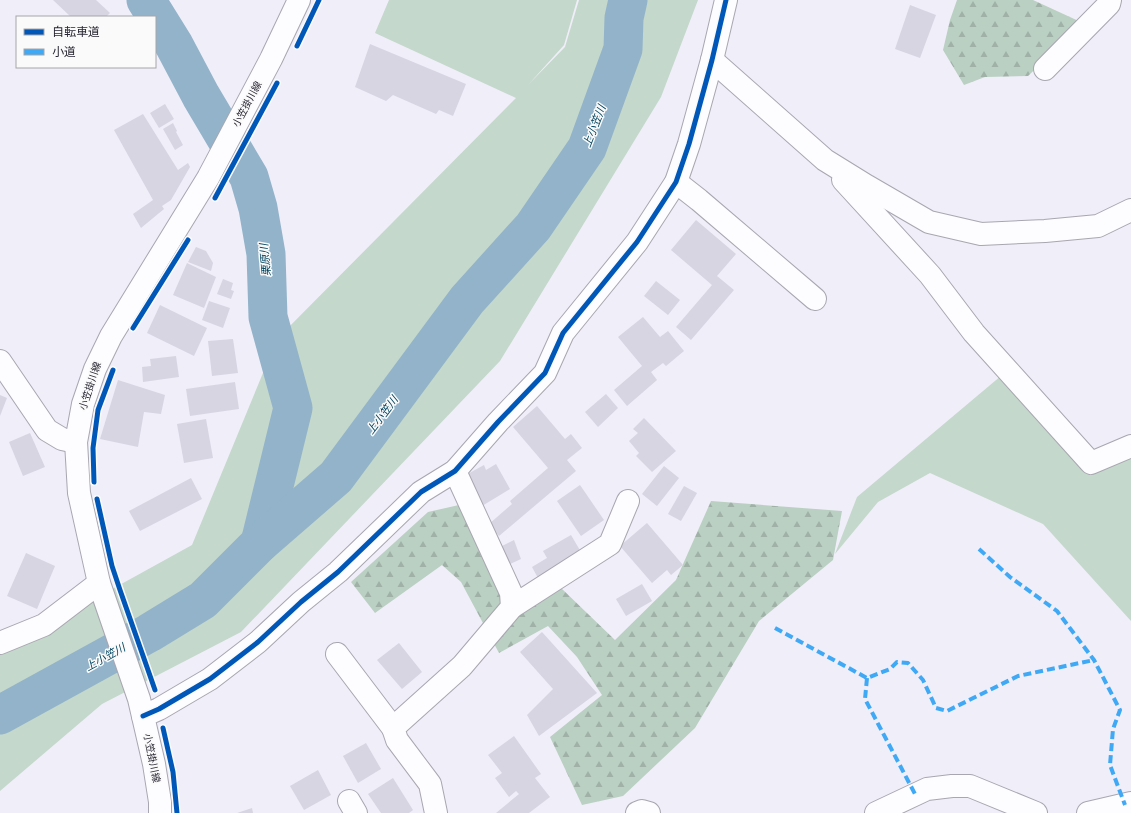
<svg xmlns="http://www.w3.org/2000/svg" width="1131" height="813" font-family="Montserrat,'Noto Sans JP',sans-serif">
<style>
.green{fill:#c4d8cc}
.forest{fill:url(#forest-firs)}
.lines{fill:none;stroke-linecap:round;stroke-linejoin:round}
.river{stroke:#92b3c9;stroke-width:39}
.building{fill:#d7d5e2}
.minor-casing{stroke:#a8a6b0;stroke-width:24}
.major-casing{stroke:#a8a6b0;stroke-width:24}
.minor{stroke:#fdfcfe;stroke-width:22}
.major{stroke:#fdfcfe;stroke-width:22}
.quiet{stroke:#3fa9f5;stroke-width:4;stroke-dasharray:8 4;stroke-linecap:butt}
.cycleway-casing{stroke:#fafafa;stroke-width:8}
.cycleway{stroke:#0057b8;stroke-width:5}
.labels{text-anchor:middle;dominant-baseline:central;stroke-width:3;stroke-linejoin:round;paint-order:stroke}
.street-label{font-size:10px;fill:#292633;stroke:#fafafa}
.water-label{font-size:11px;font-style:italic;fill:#00425e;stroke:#fafafa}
</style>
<defs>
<pattern id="forest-firs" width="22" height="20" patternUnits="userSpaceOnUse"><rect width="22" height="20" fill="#bad0c2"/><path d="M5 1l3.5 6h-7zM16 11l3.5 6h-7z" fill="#a0b2a7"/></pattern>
</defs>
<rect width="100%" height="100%" fill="#f0eef9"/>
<g class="green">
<polygon points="389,0 577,0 564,45 528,85 565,47 579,0 698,0 661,97 500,361 241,632 102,704 0,791 0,651 192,545 277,339 516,98 375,33"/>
<polygon points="1008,370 1090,451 1131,436 1131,621 1043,524 930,473 878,502 835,554 857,497"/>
</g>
<g class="forest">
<polygon points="957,0 1033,0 1083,23 1028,76 985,77 964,85 943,50 950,20"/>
<polygon points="711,501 842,511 833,560 759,621 695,728 623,796 582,805 550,737 602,695 577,657 548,626 499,653 461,582 442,565 375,613 351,582 428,512 459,505 508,599 560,587 615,640 676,580"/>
</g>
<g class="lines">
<g class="river">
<polyline points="146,0 174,45 201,96 249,177 258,208 266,254 268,317 293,408 260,543"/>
<polyline points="0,715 149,633 203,600 260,543 336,477 467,300 533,227 587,148 623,49 624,18 628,0"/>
</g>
</g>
<g class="building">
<polygon points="53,0 96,0 110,13 106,17 71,17"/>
<polygon points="910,5 936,15 920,58 895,49"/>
<polygon points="370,44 466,84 453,116 439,110 436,114 393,95 386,101 355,87"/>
<polygon points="165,104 174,119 159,128 150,113"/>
<polygon points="143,114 178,170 188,163 190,167 171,200 162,206 164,209 141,228 133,214 153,200 114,130"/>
<polygon points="173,123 177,131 176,132 183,145 175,150 163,129"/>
<polygon points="696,220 736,254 717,276 734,290 691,340 676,327 712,285 671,250"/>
<polygon points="196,247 206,251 213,263 211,271 188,262"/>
<polygon points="187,263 216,277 204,308 173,295"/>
<polygon points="223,279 233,283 231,290 234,291 231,299 217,294"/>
<polygon points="656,281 680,300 668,315 644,296"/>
<polygon points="209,301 230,308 223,328 202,320"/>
<polygon points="160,305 207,328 194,356 147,333"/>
<polygon points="643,317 660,337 668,331 684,351 666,366 663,363 651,372 657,380 627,406 614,390 642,366 618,337"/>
<polygon points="233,339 238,373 212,376 208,341"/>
<polygon points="176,356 179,377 143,382 142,367 151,366 150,359"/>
<polygon points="118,380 165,395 161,414 144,412 138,447 100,439"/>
<polygon points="235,382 239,409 190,416 186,389"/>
<polygon points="606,394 618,408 598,427 585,412"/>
<polygon points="0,395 7,398 0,416"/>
<polygon points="537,406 565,439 571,434 582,448 567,460 576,471 499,536 489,524 512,504 510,501 548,468 513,427"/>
<polygon points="644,418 676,451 652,472 636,456 639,453 629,441 638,433 633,429"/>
<polygon points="206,419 213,458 184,463 177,424"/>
<polygon points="30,433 45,467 23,476 9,442"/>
<polygon points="496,464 510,489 482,506 464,476 484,465 486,470"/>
<polygon points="664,466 679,478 657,506 642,494"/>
<polygon points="191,478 202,499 140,531 129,511"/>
<polygon points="580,485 604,520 581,536 557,501"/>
<polygon points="684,486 697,493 681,521 668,514"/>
<polygon points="647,523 683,565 671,575 667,570 652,583 620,546"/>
<polygon points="571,535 581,552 538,578 532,567 547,558 543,551"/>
<polygon points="514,540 521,559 508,565 500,547"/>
<polygon points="26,553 55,566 37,609 7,596"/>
<polygon points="642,584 652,601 626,616 616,599"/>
<polygon points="542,632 597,693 539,736 527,715 553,689 520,652"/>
<polygon points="399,643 422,672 402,689 377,660"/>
<polygon points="514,736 541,774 535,778 550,797 529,813 496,813 519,794 516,791 509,797 495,778 502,773 488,755"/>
<polygon points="366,743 381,769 358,783 343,756"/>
<polygon points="318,770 331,795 304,810 290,786"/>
<polygon points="393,778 413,810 409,813 381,813 368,794"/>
<polygon points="252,808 253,813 237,813"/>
</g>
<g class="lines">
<defs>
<g id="minor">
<polyline points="712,60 825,160 867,186 929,222 981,234 1045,231 1098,226 1131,210"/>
<polyline points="1045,69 1109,4 1110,0"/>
<polyline points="843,180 930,275 974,333 1091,463 1131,446"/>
<polyline points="676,182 699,200 815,299"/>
<polyline points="0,361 47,430 62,439 76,442"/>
<polyline points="512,607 610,544 628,501"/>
<polyline points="0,643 44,625 99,583"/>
<polyline points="337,654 393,728"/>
<polyline points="143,716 159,709 210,679 258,642 301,602 338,572 421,492 455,471 498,422 545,373 563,333 637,242 676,182 689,144 712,60 726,0"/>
<polyline points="349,801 356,813"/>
<polyline points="436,813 430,784 397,740 393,728 462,666 512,607 511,593 455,471"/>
<polyline points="637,813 642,811 649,813"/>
<polyline points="876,813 927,789 952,786 970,786 1036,813"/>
<polyline points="1088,813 1131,803"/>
</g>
<polyline id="major" points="160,813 160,802 154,764 139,699 99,583 79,493 76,442 83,404 95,369 111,336 208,178 271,59 299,0"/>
</defs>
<use href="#minor" class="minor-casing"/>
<use href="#major" class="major-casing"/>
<use href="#minor" class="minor"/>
<use href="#major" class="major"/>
<g class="quiet">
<polyline points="979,549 1010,577 1057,611 1094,660 1120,710 1113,729 1110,765 1125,805"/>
<polyline points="775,628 867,678 890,669 897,662 908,663 923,680 936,708 947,711 1018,676 1094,660"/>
<polyline points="867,678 865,699 915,794"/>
</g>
<defs>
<g id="cycleway">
<polyline points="297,46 319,0"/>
<polyline points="215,198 277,83"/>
<polyline points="133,328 188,240"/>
<polyline points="94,482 93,448 98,410 113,370"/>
<polyline points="97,499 112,566 120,590 155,690"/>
<polyline points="143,716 159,709 210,679 258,642 301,602 338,572 421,492 455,471 498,422 545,373 563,333 637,242 676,182 689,144 712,60 726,0"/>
<polyline points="163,728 173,772 177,813"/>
</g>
</defs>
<use href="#cycleway" class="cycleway-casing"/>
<use href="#cycleway" class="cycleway"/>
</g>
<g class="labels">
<g class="street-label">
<text transform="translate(247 104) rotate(-62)">小笠掛川線</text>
<text transform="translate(90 386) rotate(-72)">小笠掛川線</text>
<text transform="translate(152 758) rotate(79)">小笠掛川線</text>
</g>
<g class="water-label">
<text transform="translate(594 126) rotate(-69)">上小笠川</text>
<text transform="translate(265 260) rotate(-95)">栗原川</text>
<text transform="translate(382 415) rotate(-53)">上小笠川</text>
<text transform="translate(105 657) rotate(-29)">上小笠川</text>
</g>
</g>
<rect x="16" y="16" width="140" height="52" fill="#fafafa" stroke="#a6a5aa"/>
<rect x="24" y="29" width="20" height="6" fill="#0057b8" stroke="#a6a5aa"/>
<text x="52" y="36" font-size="12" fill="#292633">自転車道</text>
<rect x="24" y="49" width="20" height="6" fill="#3fa9f5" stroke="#a6a5aa"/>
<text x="52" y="56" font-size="12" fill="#292633">小道</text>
</svg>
